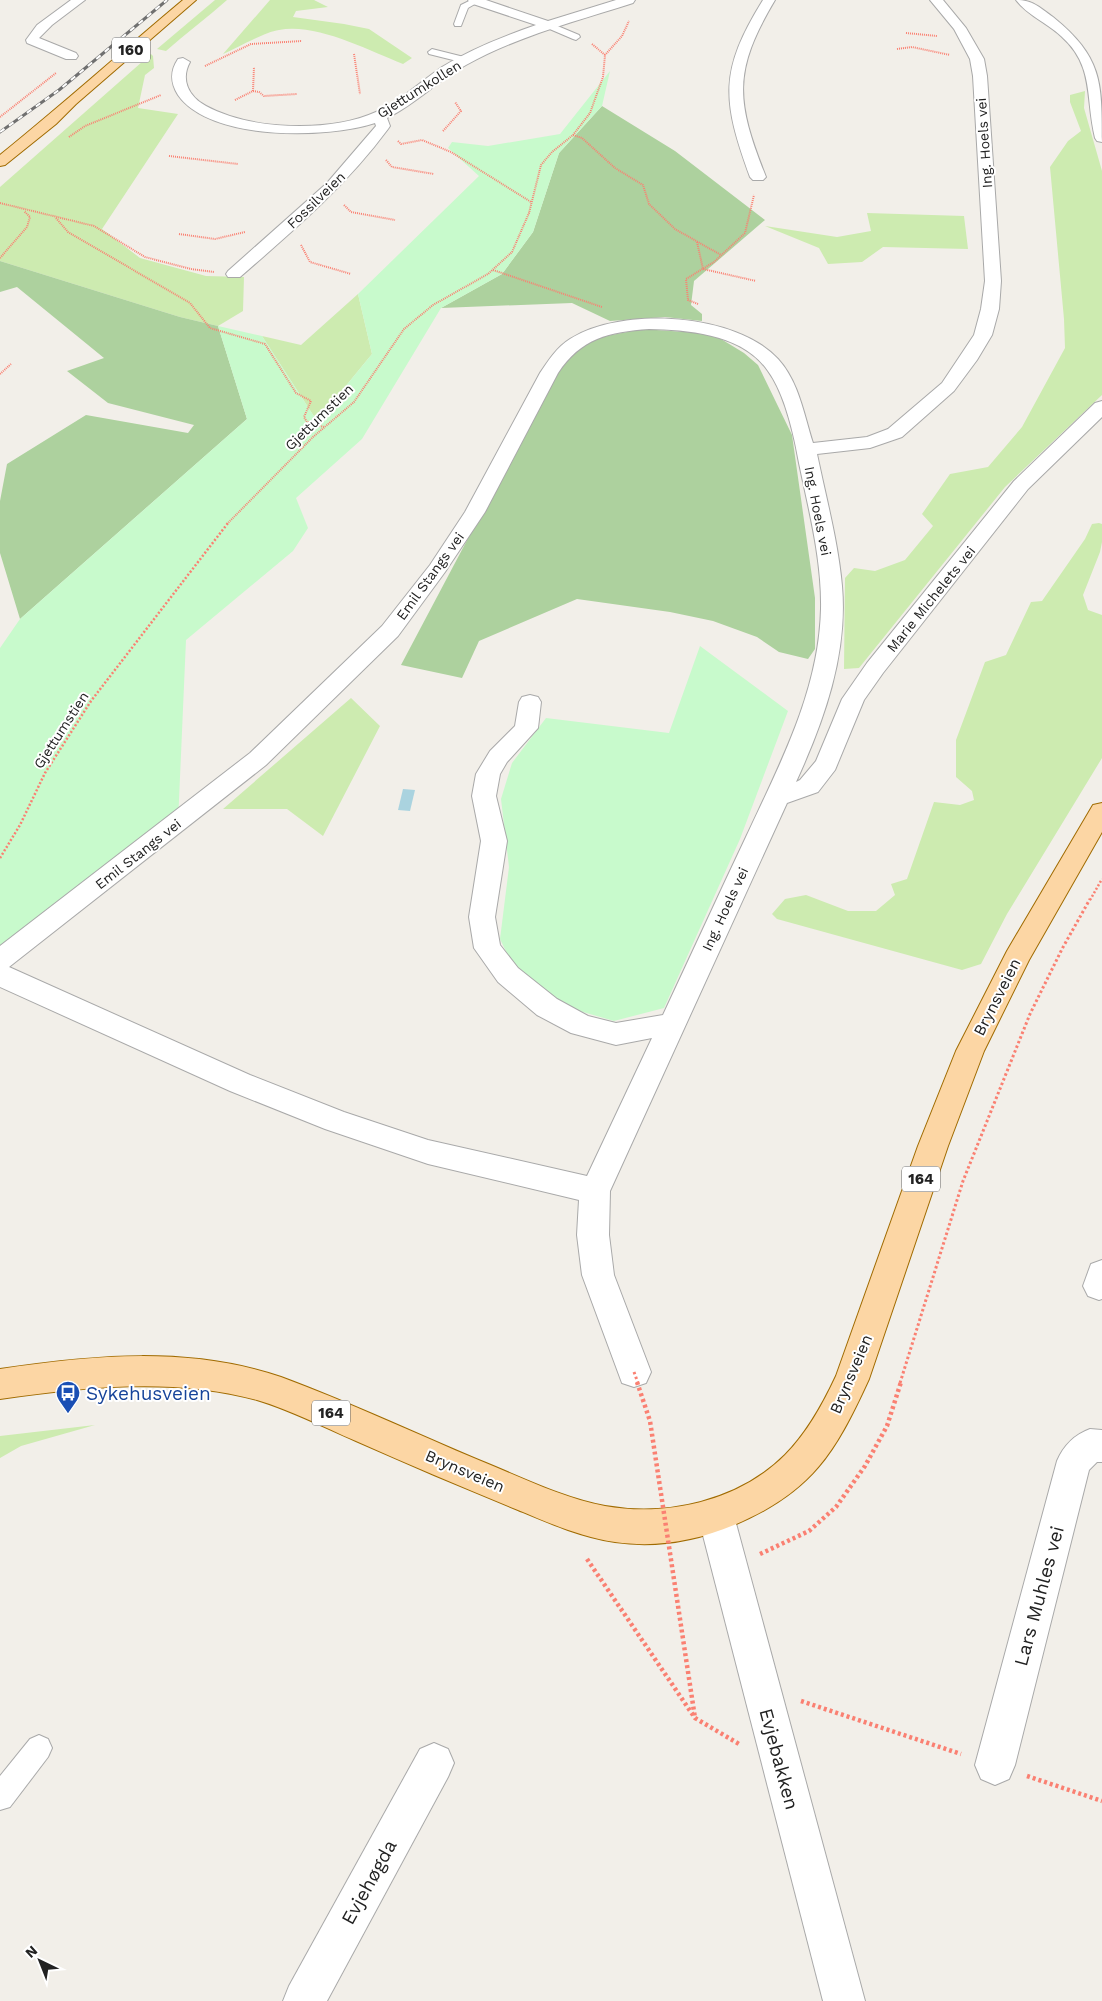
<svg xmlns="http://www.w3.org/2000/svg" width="1102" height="2001" font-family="'Work Sans',sans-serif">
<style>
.grass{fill:#cdebb0}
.forest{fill:#add19e}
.park{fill:#c8facc}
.water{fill:#aad3df}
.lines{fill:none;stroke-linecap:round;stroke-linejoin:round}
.lane-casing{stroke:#a9a9a9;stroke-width:2}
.street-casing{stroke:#a9a9a9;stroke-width:2}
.primary-casing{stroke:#a06b00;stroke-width:2}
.path-far3{stroke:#fa8072;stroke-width:2;stroke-dasharray:1 1;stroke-linecap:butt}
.path-far2{stroke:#fa8072;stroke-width:2.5;stroke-dasharray:2 2;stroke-linecap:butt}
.path-far1{stroke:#fa8072;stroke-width:3;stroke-dasharray:2.5 2.5;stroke-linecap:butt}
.path{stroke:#fa8072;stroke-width:4.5;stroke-dasharray:3 3;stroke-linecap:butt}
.lane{fill:#fff;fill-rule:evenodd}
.street{fill:#fff;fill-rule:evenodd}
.primary{fill:#fcd6a4;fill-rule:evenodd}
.rail-casing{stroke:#707070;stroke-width:3}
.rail{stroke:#fff;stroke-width:2;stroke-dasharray:5.5;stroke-linecap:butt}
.path-bridge-far1{stroke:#fa8072;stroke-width:3;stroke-dasharray:2.5 2.5;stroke-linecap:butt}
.path-bridge{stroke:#fa8072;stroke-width:4.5;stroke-dasharray:3 3;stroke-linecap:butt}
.labels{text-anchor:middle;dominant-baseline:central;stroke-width:4;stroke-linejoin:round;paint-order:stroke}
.far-street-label{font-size:14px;fill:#222;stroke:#fff}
.shield{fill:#fff;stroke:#646464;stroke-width:1}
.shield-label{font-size:15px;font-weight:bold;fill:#222}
.street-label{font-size:16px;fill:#222;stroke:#fff}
.near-transit-label{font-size:19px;fill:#164399;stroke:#fff;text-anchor:start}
.near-street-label{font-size:19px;fill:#222;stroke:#fff}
</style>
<rect width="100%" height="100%" fill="#f2efe9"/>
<g class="grass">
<path d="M215,0H227C207,18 186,33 166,51L157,49Z"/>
<path d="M270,0H314L328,7L296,11L293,17L344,24L369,29L412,58L403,64C367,50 317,23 279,30C264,32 238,48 223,54Z"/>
<polygon points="151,54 153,56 154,68 145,75 138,108 178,114 102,229 140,258 206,276 244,277 243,311 218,326 180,317 0,261 0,187"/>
<polygon points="1085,91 1084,108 1102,171 1102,395 1005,487 859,668 844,669 845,578 854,568 875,571 905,560 933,526 922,514 950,474 988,467 1022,427 1065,348 1064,319 1050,167 1068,141 1081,131 1070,102 1070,95"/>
<polygon points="867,213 964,216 968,249 883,247 862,262 828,264 819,248 765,226 837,237 871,231"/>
<polygon points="358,294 372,354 317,421 262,336 301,345"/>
<polygon points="1099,523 1102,524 1102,542 1100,552 1083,595 1088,610 1102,615 1102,758 1007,914 981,964 962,970 777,919 772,914 785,899 806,895 848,911 876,911 895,895 891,884 907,879 934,802 960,805 974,800 972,791 956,777 956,740 985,662 1006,655 1031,602 1042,601 1085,539 1092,524"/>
<polygon points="351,698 380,726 323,836 287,809 223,809"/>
<polygon points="95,1425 21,1446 0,1458 0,1436"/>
</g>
<g class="forest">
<polygon points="602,106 675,151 765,220 694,281 691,305 702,314 702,321 665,317 610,321 572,303 441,308 502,274 533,232 559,153"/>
<polygon points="0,261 180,317 218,326 247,419 20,619 0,553 0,501 7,464 86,415 188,433 194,425 108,403 67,371 104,358 17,287 0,292"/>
<polygon points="642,329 700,333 721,339 744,353 758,365 792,435 815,598 815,649 808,659 779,652 757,637 713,621 670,612 577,599 479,641 462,678 401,665 555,374 586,340"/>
</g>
<g class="park">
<polygon points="610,71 602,106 559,153 533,232 502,274 441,308 362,439 296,498 308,528 293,551 186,640 178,823 0,959 0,648 20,619 247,419 218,326 262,336 317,421 372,354 358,294 479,176 448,148 452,142 488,146 560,134"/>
<polygon points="700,646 788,711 740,839 664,1008 614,1021 552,1003 514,968 500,939 509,867 501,799 512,763 546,718 669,733"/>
</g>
<polygon class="water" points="403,789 415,790 410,811 398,810"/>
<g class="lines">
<defs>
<g id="lane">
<polygon points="471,0 480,1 468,8 461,26 455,26 454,24 461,5"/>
<polygon points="548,22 579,35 580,37 576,40 573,39 545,27 545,23"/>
<polygon points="432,49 468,58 470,60 465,63 429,54 428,52"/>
<polygon points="39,1735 48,1739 52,1748 48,1757 10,1807 0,1810 0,1776 30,1739"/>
</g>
<g id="street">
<polygon points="71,0 85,0 52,25 39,38 76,53 78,56 76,59 66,59 27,43 26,40 37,25"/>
<path d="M468,0H486L548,21L616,0H635L633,3C577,21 518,36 466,65C438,80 416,104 387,118L390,126L388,129C346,186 293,231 240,277H228L226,274L228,271L327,183L376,126L375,123C327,139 210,141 178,95C170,82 170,71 178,59L183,58L190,62C180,80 189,97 206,106C250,130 330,133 376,112C401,101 420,82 442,67C471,49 504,36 536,25L470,3Z"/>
<path d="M763,0H775C732,72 736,101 766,177L763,180H753L750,177C722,100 719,71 763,0Z"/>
<path d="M930,0H943L966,28L984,59L987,76L1001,281L999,309L992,335L977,360L954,391L902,437L870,448L817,454C826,498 838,541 842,586C848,654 824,721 796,782L800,780L816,761L842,699L867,663L1014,481L1095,403L1102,401V417L1028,489L883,673L864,700L835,770L818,792L787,803L610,1191L609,1235L614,1275L651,1372L646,1383L634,1387L622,1383L582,1275L577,1235L579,1200L428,1164L325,1129L230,1091L0,987V946L250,753L382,626L430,565L465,512L540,373C548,361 557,347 570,339C622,306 736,313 778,359C799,382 804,415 813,443L867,437L888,429L942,383L974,335L981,309L985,281L973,76L970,59L954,29ZM649,329C689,330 743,334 768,371C785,394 794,435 799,463C809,511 822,560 821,609C819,691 780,764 746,837C718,896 691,955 663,1015L616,1023L588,1016L557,999L518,968L500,945L495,917L507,841L496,796L500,774L507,762L538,728L541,702L538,697L530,695L522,697L519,702L515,726L490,751L476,774L472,796L481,841L469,917L474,948L498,982L537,1015L571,1033L616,1045L652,1038L587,1176L428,1140L344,1112L250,1075L9,967L266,765L398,636L445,572L485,512L558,373C581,338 609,332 649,329Z"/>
<path d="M1016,0C1033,0 1039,7 1053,17C1102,57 1102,81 1102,142L1097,141L1095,138C1085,98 1095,66 1061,36C1047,23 1027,15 1016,0Z"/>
<polygon points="1102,1260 1102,1299 1099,1300 1088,1296 1083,1286 1091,1264"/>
<path d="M1090,1429L1102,1430V1462H1097L1089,1470L1015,1765L1009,1779L995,1785L981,1779L975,1765L1057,1461C1064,1445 1074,1435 1090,1429Z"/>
<polygon points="716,1499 728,1504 734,1516 865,2001 823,2001 698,1516 704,1504"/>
<polygon points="434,1743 448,1749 454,1763 448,1777 327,2001 283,2001 289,1986 420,1749"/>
</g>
<g id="primary">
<path d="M183,0H196L76,104L56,124L5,165L0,166V155C62,105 122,51 183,0Z"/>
<path d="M1102,803V832L1029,960L984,1051L948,1146L869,1379C835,1453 812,1492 734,1525C696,1541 656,1548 615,1542C581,1537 549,1523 518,1510C464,1488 410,1465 356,1441C323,1427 291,1410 257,1400C173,1377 85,1387 0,1399V1369C94,1355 189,1346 281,1377C349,1402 414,1433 481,1461C521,1477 562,1498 605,1506C667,1517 739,1501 785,1455C807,1433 823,1404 836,1376L918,1146L956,1051L1007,951L1093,805Z"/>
</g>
</defs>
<use href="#lane" class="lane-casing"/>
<use href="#street" class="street-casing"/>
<use href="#primary" class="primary-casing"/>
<g class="path-far3">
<polyline points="906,33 937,36"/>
<polyline points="592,44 605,55"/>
<polyline points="897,49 912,47 950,55"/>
<polyline points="354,54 360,94"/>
<polyline points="205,66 251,44 302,41"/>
<polyline points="253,91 259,92 264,96 297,94"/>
<polyline points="235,100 253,91 254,67"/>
<polyline points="0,117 56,73"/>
<polyline points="443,131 461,111 455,102"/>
<polyline points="573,135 582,138 615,168 643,185 649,204 675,229 721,255"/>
<polyline points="69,137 85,126 161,95"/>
<polyline points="398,141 401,144 422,140 451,152 531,202"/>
<polyline points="169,156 238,164"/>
<polyline points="386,160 392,167 434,174"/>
<polyline points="0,203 94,226 145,257 191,269 214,272"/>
<polyline points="344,205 351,212 395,220"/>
<polyline points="56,218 68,232 190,303 210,328 265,344 296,393 311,401 304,417 307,422 324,427"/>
<polyline points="179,234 215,239 245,232"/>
<polyline points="697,242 703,269 756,281"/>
<polyline points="301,245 310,262 351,274"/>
<polyline points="0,258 27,227 30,217 24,211"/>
<polyline points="493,270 602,307"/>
<polyline points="698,304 688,300 686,279 714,262 745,233 754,195"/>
<polyline points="0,374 11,364"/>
<polyline points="227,524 313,437 354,402 404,329 433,305 488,274 512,252 529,213 541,165 552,152 573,135 590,113 603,77 605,55 622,36 629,21"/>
</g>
<g class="path-far2">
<polyline points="0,858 20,825 45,773 91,701 228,523"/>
<polyline points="1090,900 1102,879"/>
</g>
<polyline class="path-far1" points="900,1383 963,1181 1030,1014 1062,949 1090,899"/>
<g class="path">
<polyline points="760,1554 809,1531 836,1507 865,1466 887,1426 901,1382"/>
<polyline points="587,1559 695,1718 739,1744"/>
<polyline points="801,1701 961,1754"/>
<polyline points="1027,1776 1102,1801"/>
</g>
<use href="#lane" class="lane"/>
<use href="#street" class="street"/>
<use href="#primary" class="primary"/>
<defs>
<polyline id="rail" points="0,132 59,90 167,0"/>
</defs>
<use href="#rail" class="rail-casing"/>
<use href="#rail" class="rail"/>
<polyline class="path-bridge-far1" points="634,1372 638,1383"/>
<polyline class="path-bridge" points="637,1382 650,1421 695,1718"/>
</g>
<defs>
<symbol id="bus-pin" viewBox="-11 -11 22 30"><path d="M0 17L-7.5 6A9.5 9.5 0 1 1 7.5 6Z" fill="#1a4fb4" stroke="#fff"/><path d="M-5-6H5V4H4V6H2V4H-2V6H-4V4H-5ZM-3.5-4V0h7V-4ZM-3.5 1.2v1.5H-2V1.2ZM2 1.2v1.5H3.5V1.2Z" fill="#fff"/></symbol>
</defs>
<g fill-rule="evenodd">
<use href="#bus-pin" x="54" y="1379" width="28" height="38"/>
</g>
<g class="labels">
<g class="far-street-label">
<text transform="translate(419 89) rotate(-32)">Gjettumkollen</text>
<text transform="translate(984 143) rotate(-94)">Ing. Hoels vei</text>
<text transform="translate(316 200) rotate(-44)">Fossilveien</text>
<text transform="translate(319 417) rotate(-44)">Gjettumstien</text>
<text transform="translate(818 511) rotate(79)">Ing. Hoels vei</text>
<text transform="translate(430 576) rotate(-54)">Emil Stangs vei</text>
<text transform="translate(931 599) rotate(-51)">Marie Michelets vei</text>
<text transform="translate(61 730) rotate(-57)">Gjettumstien</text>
<text transform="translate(138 854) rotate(-38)">Emil Stangs vei</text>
<text transform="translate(725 909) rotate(-65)">Ing. Hoels vei</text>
</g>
<g class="shield">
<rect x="112" y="37.5" width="38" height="25" rx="4"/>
<rect x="902" y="1166.5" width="38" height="25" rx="4"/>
<rect x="312" y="1400.5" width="38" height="25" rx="4"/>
</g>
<g class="shield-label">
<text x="131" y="50">160</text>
<text x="921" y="1179">164</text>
<text x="331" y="1413">164</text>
</g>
<g class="street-label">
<text transform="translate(997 997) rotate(-63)">Brynsveien</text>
<text transform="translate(851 1374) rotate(-67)">Brynsveien</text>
<text transform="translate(465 1471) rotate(23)">Brynsveien</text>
</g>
<g class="near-transit-label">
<text x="86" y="1393">Sykehusveien</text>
</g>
<g class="near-street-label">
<text transform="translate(1039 1596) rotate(-75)">Lars Muhles vei</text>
<text transform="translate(779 1759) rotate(75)">Evjebakken</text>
<text transform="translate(369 1882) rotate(-61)">Evjehøgda</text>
</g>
</g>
<g transform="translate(40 1961) rotate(317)" stroke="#ffffff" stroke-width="4" paint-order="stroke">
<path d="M0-4L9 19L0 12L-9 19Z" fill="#222222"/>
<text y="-8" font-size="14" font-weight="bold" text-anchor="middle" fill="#222222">N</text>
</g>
</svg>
